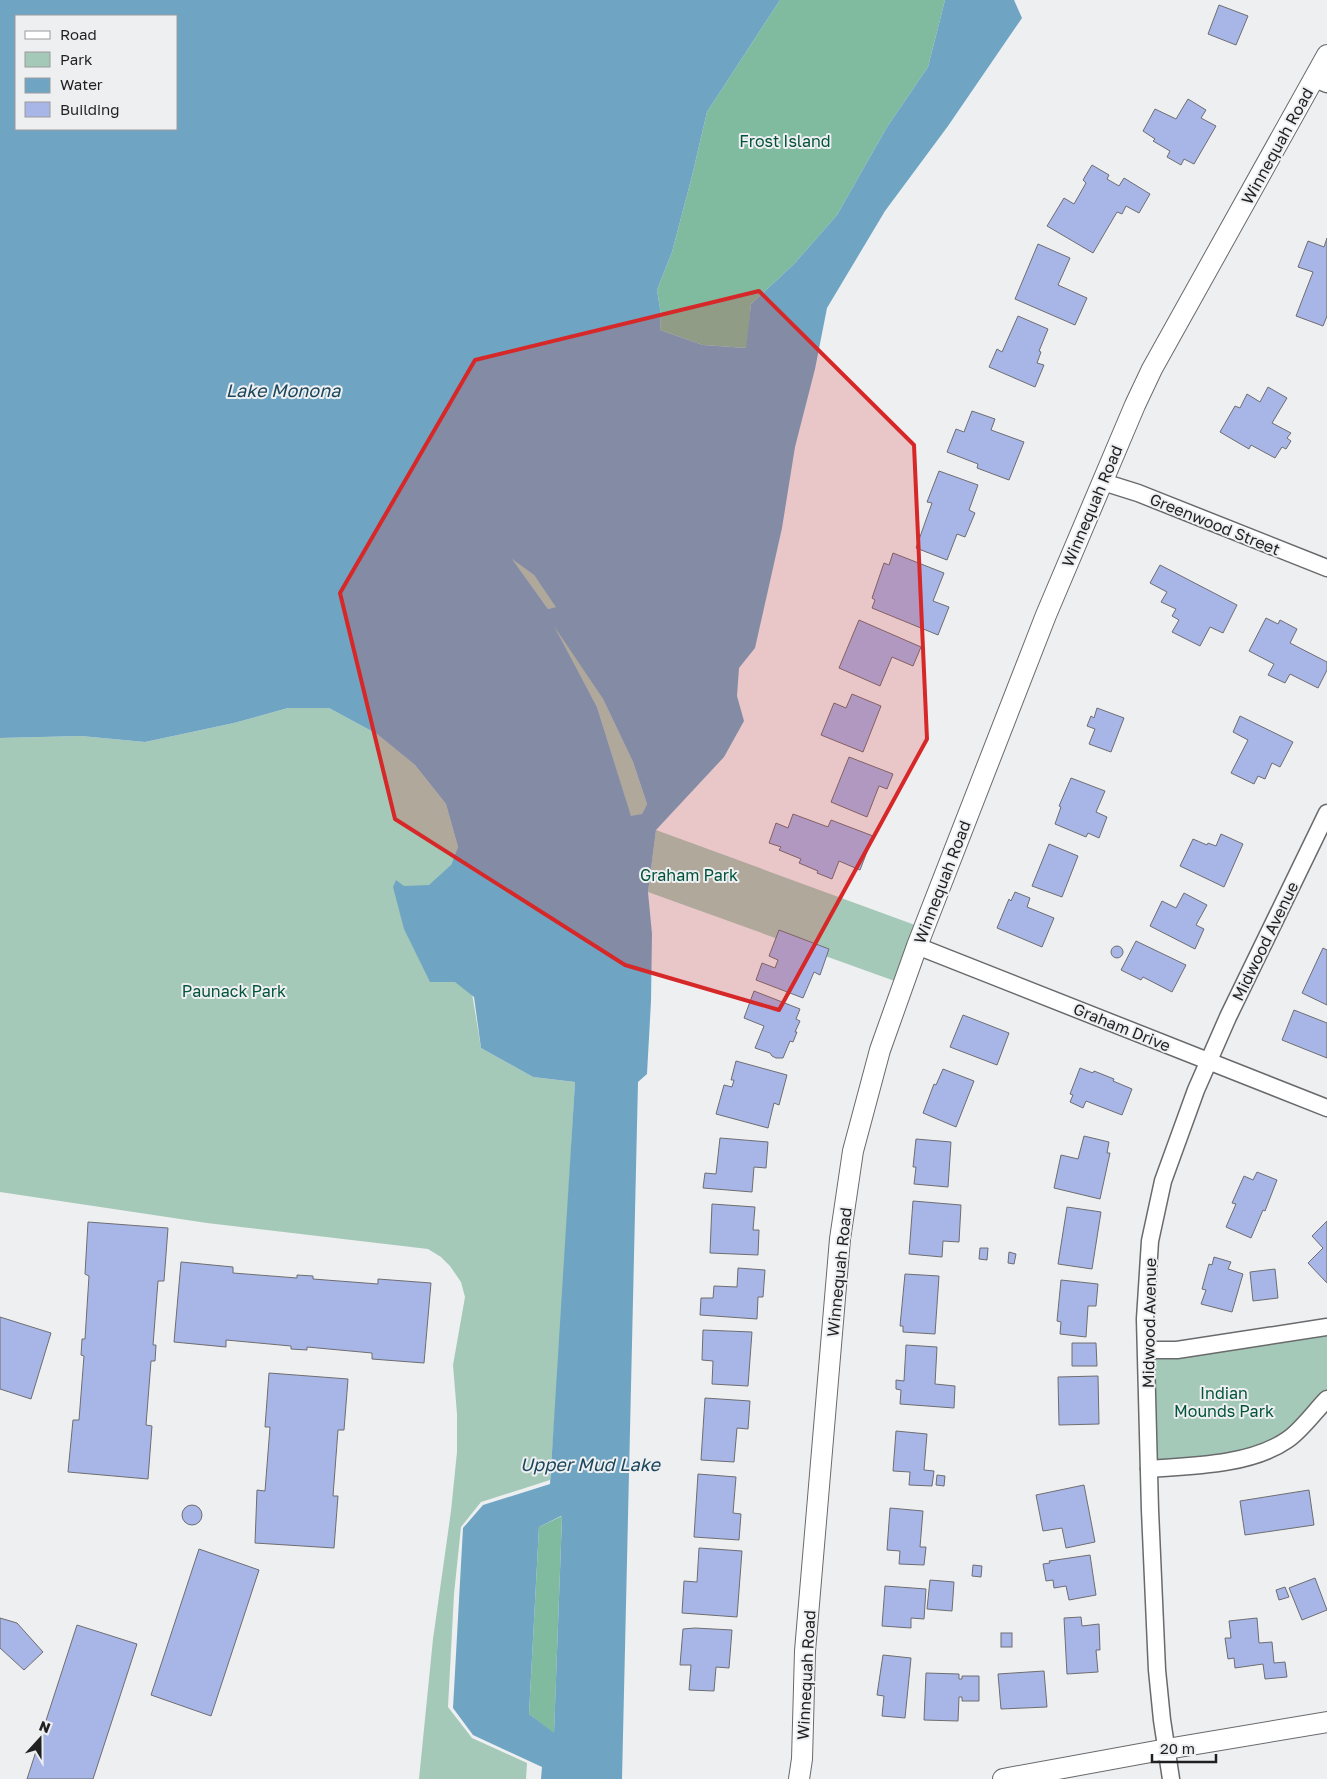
<svg xmlns="http://www.w3.org/2000/svg" width="1327" height="1779" font-family="'Golos Text',sans-serif">
<style>
.green{fill:#a5c9b8}
.forest{fill:#80ba9f}
.water{fill:#6fa5c3;fill-rule:evenodd}
.building{fill:#a8b5e7;stroke:#6e6e71}
.lines{fill:none;stroke-linecap:round;stroke-linejoin:round}
.minor-casing{stroke:#696a6c;stroke-width:19}
.tertiary-casing{stroke:#696a6c;stroke-width:22}
.minor{stroke:#fff;stroke-width:16}
.tertiary{stroke:#fff;stroke-width:20}
.marked{fill:#d62828;fill-opacity:0.2;stroke:#d62828;stroke-width:4;stroke-linejoin:round}
.labels{text-anchor:middle;dominant-baseline:central;stroke-width:4;stroke-linejoin:round;paint-order:stroke}
.park-label{font-size:16px;fill:#03533a;stroke:#eeeff1}
.street-label{font-size:16px;fill:#1f2021;stroke:#eeeff1}
.water-label{font-size:18px;font-style:italic;fill:#1a465c;stroke:#eeeff1}
</style>
<rect width="100%" height="100%" fill="#eeeff1"/>
<g class="green">
<polygon points="511,558 534,575 557,607 548,609"/>
<polygon points="550,619 603,699 633,762 647,804 642,814 631,817 597,707"/>
<polygon points="288,708 329,708 377,734 415,765 446,804 458,847 451,865 481,1048 533,1077 575,1082 560,1345 550,1480 481,1502 461,1527 454,1594 448,1707 472,1738 527,1763 526,1779 419,1779 433,1639 451,1511 457,1452 457,1414 453,1365 465,1297 461,1282 450,1266 441,1257 428,1249 207,1223 0,1192 0,738 81,736 145,742 234,723"/>
<polygon points="656,830 915,925 903,984 648,892"/>
<polygon points="1327,1327 1327,1399 1270,1450 1149,1469 1147,1350"/>
</g>
<g class="forest">
<polygon points="780,0 945,0 928,67 887,127 837,215 794,264 751,304 747,348 703,345 660,330 661,314 657,290 672,252 692,176 707,112"/>
<polygon points="562,1516 554,1734 529,1714 539,1527"/>
</g>
<path class="water" d="M0,0H780L707,112L692,176L672,252L657,290L661,314L660,330L703,345L746,348L751,304L794,264L837,215L887,127L928,67L945,0H1014L1022,18L948,126L885,211L827,308L815,369L795,447L782,528L755,648L739,668L737,696L744,721L724,757L656,830L648,892L652,934L651,1001L647,1074L638,1082L622,1779H541L542,1767L473,1735L453,1708L463,1528L483,1505L550,1484L575,1082L533,1077L481,1048L474,997L455,982H430L404,929L393,887L396,880L404,886L429,885L451,865L458,847L446,804L415,765L377,734L329,708H288L234,723L145,742L81,736L0,738ZM176,16V129H16V16ZM512,559L534,575L556,607L548,609ZM554,626L603,699L633,762L647,804L642,814L631,816L597,707ZM561,1516L562,1517L554,1733L529,1714L539,1527Z"/>
<g class="building">
<polygon points="1219,5 1248,16 1236,45 1208,34"/>
<polygon points="1188,99 1206,110 1201,118 1216,126 1194,164 1184,159 1181,165 1167,157 1170,151 1153,141 1155,139 1143,131 1155,109 1176,119"/>
<polygon points="1092,165 1109,175 1107,179 1119,186 1124,178 1150,194 1139,213 1126,206 1122,214 1117,212 1093,253 1047,226 1064,198 1074,204 1086,183 1083,180"/>
<polygon points="1327,238 1327,316 1323,326 1296,316 1313,272 1298,267 1308,241 1324,247"/>
<polygon points="1038,244 1070,258 1058,285 1087,298 1075,325 1015,299"/>
<polygon points="1018,316 1048,329 1039,351 1041,352 1037,363 1044,365 1035,387 989,367 997,349 1002,352"/>
<polygon points="1268,387 1287,398 1272,423 1291,433 1287,438 1291,441 1286,449 1282,447 1275,458 1251,445 1249,449 1220,432 1235,406 1240,408 1247,394 1260,402"/>
<polygon points="972,411 995,419 991,430 1024,442 1009,480 977,468 978,464 947,452 956,429 964,432"/>
<polygon points="939,471 978,485 969,510 975,513 965,537 957,534 947,560 916,548 932,503 927,502"/>
<polygon points="893,553 944,573 933,601 949,607 938,635 872,608 875,600 872,598 884,563 889,565"/>
<polygon points="1160,565 1237,605 1223,633 1210,627 1200,646 1172,632 1179,620 1172,616 1176,609 1161,602 1167,592 1150,583"/>
<polygon points="1266,618 1278,624 1280,620 1297,629 1290,643 1327,662 1327,670 1318,688 1290,674 1285,683 1268,675 1274,664 1249,651"/>
<polygon points="859,620 921,647 913,666 892,657 880,686 839,668"/>
<polygon points="852,694 881,706 863,752 821,735 834,703 846,708"/>
<polygon points="1097,708 1124,718 1111,752 1089,744 1095,729 1087,726 1091,716 1094,718"/>
<polygon points="1240,716 1293,742 1280,767 1272,763 1265,779 1258,776 1254,784 1231,773 1248,740 1233,732"/>
<polygon points="849,757 893,774 887,789 879,786 867,817 831,802"/>
<polygon points="1071,778 1105,791 1096,812 1107,817 1099,838 1088,833 1086,837 1055,824 1061,807 1059,806"/>
<polygon points="793,814 828,827 831,820 873,836 860,870 839,861 832,879 817,873 818,871 799,863 801,859 779,850 781,847 769,843 776,823 788,828"/>
<polygon points="1221,834 1243,844 1224,887 1180,866 1193,839 1207,845 1208,843 1216,846"/>
<polygon points="1049,844 1078,856 1062,897 1032,886"/>
<polygon points="1015,892 1030,898 1027,907 1054,918 1042,947 997,928 1009,899 1011,901"/>
<polygon points="1184,893 1207,905 1196,925 1204,929 1195,949 1150,926 1162,901 1176,908"/>
<polygon points="779,930 829,949 820,975 814,972 803,998 756,980 762,963 775,968 778,960 769,956"/>
<polygon points="1136,941 1186,965 1172,992 1143,977 1141,980 1121,970"/>
<circle cx="1117" cy="952" r="6"/>
<polygon points="1323,948 1327,950 1327,1005 1302,993"/>
<polygon points="754,991 800,1009 796,1019 800,1021 795,1032 797,1032 793,1042 790,1041 783,1058 776,1058 772,1056 770,1053 755,1048 764,1026 744,1018"/>
<polygon points="1294,1010 1327,1023 1327,1058 1282,1040"/>
<polygon points="963,1015 1009,1033 997,1065 950,1047"/>
<polygon points="736,1061 787,1075 779,1105 774,1103 768,1128 716,1114 724,1085 732,1087 734,1080 731,1080"/>
<polygon points="1080,1068 1093,1073 1094,1071 1114,1079 1113,1081 1132,1089 1122,1115 1086,1101 1083,1108 1070,1102 1073,1095 1070,1094"/>
<polygon points="943,1069 974,1081 956,1127 923,1113 934,1084 936,1085"/>
<polygon points="1084,1136 1109,1142 1107,1153 1110,1153 1100,1199 1054,1188 1061,1155 1078,1159"/>
<polygon points="720,1138 768,1142 766,1168 754,1167 752,1192 703,1188 705,1173 716,1174"/>
<polygon points="916,1139 951,1142 948,1187 914,1184 916,1167 913,1167"/>
<polygon points="1257,1172 1277,1180 1265,1211 1263,1210 1251,1238 1226,1227 1236,1204 1232,1203 1244,1176 1253,1180"/>
<polygon points="913,1201 961,1205 959,1242 943,1241 942,1257 909,1254"/>
<polygon points="712,1204 755,1207 753,1230 759,1230 758,1255 710,1253"/>
<polygon points="1067,1207 1101,1212 1092,1269 1058,1264"/>
<polygon points="1327,1221 1327,1283 1308,1263 1323,1248 1312,1236"/>
<polygon points="88,1222 168,1228 164,1281 158,1281 153,1345 156,1345 155,1361 151,1361 146,1425 152,1426 148,1479 68,1472 73,1420 79,1420 84,1356 81,1355 82,1339 85,1339 89,1276 85,1274"/>
<polygon points="980,1248 988,1248 987,1260 979,1259"/>
<polygon points="1009,1252 1016,1254 1014,1264 1008,1263"/>
<polygon points="1214,1257 1231,1262 1228,1269 1243,1274 1232,1312 1201,1304 1206,1290 1202,1289 1209,1264 1212,1265"/>
<polygon points="181,1262 233,1267 233,1273 297,1278 297,1275 313,1276 313,1279 378,1284 378,1279 431,1283 424,1363 372,1359 372,1353 307,1347 307,1350 291,1349 291,1346 226,1340 226,1347 174,1342"/>
<polygon points="738,1268 765,1270 763,1297 758,1297 757,1319 700,1315 701,1298 713,1298 714,1286 737,1287"/>
<polygon points="1275,1269 1278,1298 1253,1301 1250,1272"/>
<polygon points="905,1274 939,1276 935,1334 903,1332 903,1326 900,1326"/>
<polygon points="1061,1280 1098,1284 1096,1306 1088,1306 1086,1337 1060,1334 1061,1322 1057,1321"/>
<polygon points="0,1317 51,1333 31,1399 0,1389"/>
<polygon points="703,1330 752,1332 748,1386 712,1384 713,1361 702,1360"/>
<polygon points="1072,1343 1096,1343 1097,1366 1072,1366"/>
<polygon points="906,1345 937,1347 935,1384 955,1386 954,1408 900,1404 901,1390 896,1389 896,1380 904,1381"/>
<polygon points="269,1373 348,1379 344,1430 338,1430 333,1496 338,1496 334,1548 255,1543 257,1490 265,1491 270,1427 265,1427"/>
<polygon points="1098,1376 1099,1424 1059,1425 1058,1377"/>
<polygon points="705,1398 750,1401 748,1429 737,1428 734,1462 701,1460"/>
<polygon points="896,1431 927,1434 924,1470 934,1471 932,1486 909,1485 910,1472 893,1471"/>
<polygon points="698,1474 736,1477 733,1513 741,1514 739,1540 694,1537"/>
<polygon points="937,1475 945,1476 944,1486 936,1485"/>
<polygon points="1084,1485 1095,1542 1066,1548 1062,1528 1043,1531 1036,1495"/>
<polygon points="1309,1490 1314,1525 1245,1535 1240,1501"/>
<circle cx="192" cy="1515" r="10"/>
<polygon points="890,1508 923,1511 920,1547 926,1547 924,1565 899,1564 900,1551 887,1550"/>
<polygon points="699,1548 742,1551 737,1617 682,1613 684,1581 697,1582"/>
<polygon points="199,1549 259,1570 211,1716 151,1695"/>
<polygon points="1090,1555 1096,1595 1069,1600 1066,1586 1054,1588 1053,1580 1046,1581 1043,1564 1050,1563 1049,1561"/>
<polygon points="973,1565 982,1566 981,1577 972,1576"/>
<polygon points="1315,1578 1327,1610 1302,1620 1289,1588"/>
<polygon points="930,1580 954,1582 952,1611 927,1609"/>
<polygon points="885,1586 926,1589 924,1619 911,1618 911,1628 882,1626"/>
<polygon points="1285,1587 1289,1597 1279,1600 1276,1590"/>
<polygon points="1081,1617 1082,1626 1099,1624 1100,1650 1096,1650 1098,1672 1067,1674 1064,1618"/>
<polygon points="0,1618 17,1623 43,1652 24,1670 0,1648"/>
<polygon points="1257,1618 1259,1643 1272,1642 1274,1663 1285,1662 1287,1677 1265,1679 1263,1664 1235,1668 1234,1658 1228,1659 1225,1638 1231,1638 1229,1621"/>
<polygon points="77,1625 137,1644 93,1779 27,1779"/>
<polygon points="695,1628 732,1630 729,1668 716,1667 714,1691 689,1690 691,1665 680,1665 683,1629"/>
<rect x="1001" y="1633" width="11" height="14"/>
<polygon points="883,1655 911,1658 905,1718 882,1716 884,1696 877,1695"/>
<polygon points="1044,1671 1047,1707 1001,1709 998,1674"/>
<polygon points="926,1673 959,1674 959,1679 962,1679 962,1676 979,1676 979,1701 962,1701 962,1697 959,1697 958,1721 924,1720"/>
</g>
<g class="lines">
<defs>
<g id="minor">
<polyline points="1315,79 1327,84"/>
<polyline points="1103,482 1138,493 1327,568"/>
<polyline points="917,946 1327,1108"/>
<polyline points="1147,1350 1177,1350 1327,1327"/>
<path d="M1149,1469C1192,1466 1251,1465 1287,1440C1300,1432 1316,1410 1327,1399"/>
<polyline points="1171,1779 1162,1720 1157,1670 1150,1510 1145,1319 1150,1241 1163,1181 1196,1090 1228,1017 1327,813"/>
</g>
<g id="tertiary">
<polyline points="799,1779 802,1759 805,1651 840,1239 853,1151 880,1050 917,946 1046,615 1135,405 1152,369 1327,55"/>
<polyline points="1003,1779 1167,1749 1327,1722"/>
</g>
</defs>
<use href="#minor" class="minor-casing"/>
<use href="#tertiary" class="tertiary-casing"/>
<use href="#minor" class="minor"/>
<use href="#tertiary" class="tertiary"/>
</g>
<path class="marked" d="M759,291L914,445L927,739L779,1010L625,965L395,819L340,593L475,360Z"/>
<g class="labels">
<g class="park-label">
<text x="785" y="141">Frost Island</text>
<text x="689" y="875">Graham Park</text>
<text x="234" y="991">Paunack Park</text>
<text x="1224" y="1393">Indian<tspan x="1224" dy="18">Mounds Park</tspan></text>
</g>
<g class="street-label">
<text transform="translate(1277 146) rotate(-61)">Winnequah Road</text>
<text transform="translate(1092 506) rotate(-67)">Winnequah Road</text>
<text transform="translate(1215 524) rotate(22)">Greenwood Street</text>
<text transform="translate(942 882) rotate(-69)">Winnequah Road</text>
<text transform="translate(1265 941) rotate(-64)">Midwood Avenue</text>
<text transform="translate(1122 1027) rotate(22)">Graham Drive</text>
<text transform="translate(839 1272) rotate(-84)">Winnequah Road</text>
<text transform="translate(1149 1323) rotate(-89)">Midwood Avenue</text>
<text transform="translate(806 1675) rotate(-87)">Winnequah Road</text>
</g>
<g class="water-label">
<text x="283" y="390">Lake Monona</text>
<text x="590" y="1464">Upper Mud Lake</text>
</g>
</g>
<rect x="15" y="15" width="162" height="115" fill="#eeeff1" stroke="#9b9c9e"/>
<rect x="25" y="31" width="25" height="8" fill="#ffffff" stroke="#9b9c9e"/>
<text x="60" y="40" font-size="15" fill="#1f2021">Road</text>
<rect x="25" y="52" width="25" height="15" fill="#a5c9b8" stroke="#9b9c9e"/>
<text x="60" y="65" font-size="15" fill="#1f2021">Park</text>
<rect x="25" y="78" width="25" height="15" fill="#6fa5c3" stroke="#9b9c9e"/>
<text x="60" y="90" font-size="15" fill="#1f2021">Water</text>
<rect x="25" y="102" width="25" height="15" fill="#a8b5e7" stroke="#9b9c9e"/>
<text x="60" y="115" font-size="15" fill="#1f2021">Building</text>
<g transform="translate(40 1739) rotate(21)" stroke="#eeeff1" stroke-width="4" paint-order="stroke">
<path d="M0-4L9 19L0 12L-9 19Z" fill="#1f2021"/>
<text y="-8" font-size="14" font-weight="bold" text-anchor="middle" fill="#1f2021">N</text>
</g>
<path d="M1152 1754v8h64v-8" fill="none" stroke="#1f2021" stroke-width="2.5"/>
<text x="1160" y="1754" font-size="15" fill="#1f2021" stroke="#eeeff1" stroke-width="4" paint-order="stroke">20 m</text>
</svg>
